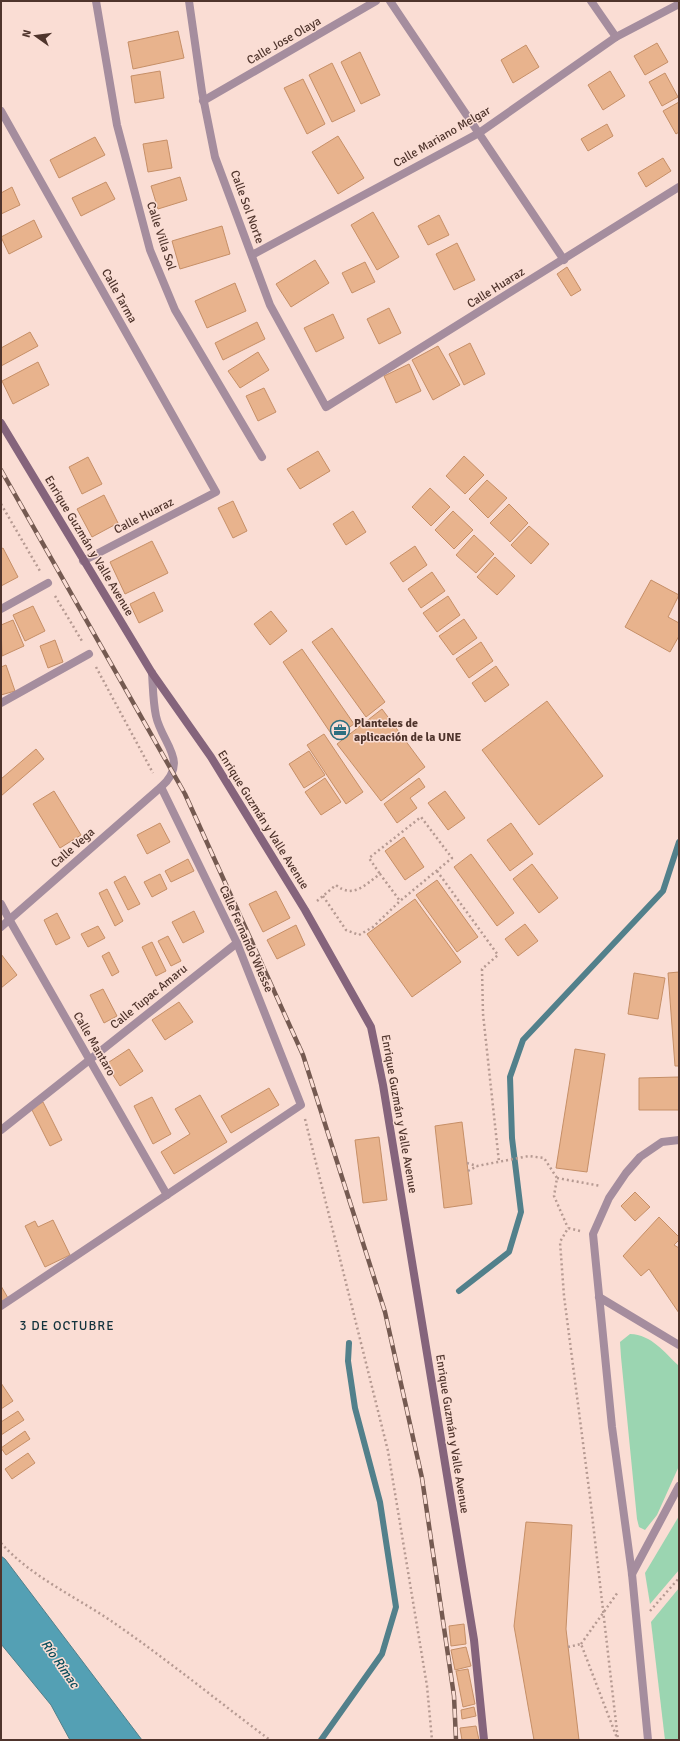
<svg xmlns="http://www.w3.org/2000/svg" width="680" height="1741" font-family="Signika,sans-serif">
<style>
.green{fill:#9bd5b1}
.water{fill:#54a0b4;stroke:#52808b}
.lines{fill:none;stroke-linecap:round;stroke-linejoin:round}
.stream{stroke:#52808b;stroke-width:6}
.building{fill:#e8b38d;stroke:#c68f67}
.path{stroke:#b69a92;stroke-width:2.5;stroke-dasharray:2 3;stroke-linecap:butt}
.lane{stroke:#a58d9e;stroke-width:8}
.street{stroke:#a58d9e;stroke-width:8}
.secondary{stroke:#85647c;stroke-width:8}
.rail-casing{stroke:#755a51;stroke-width:4.5}
.rail{stroke:#faddd4;stroke-width:3;stroke-dasharray:9;stroke-linecap:butt}
.labels{text-anchor:middle;dominant-baseline:central;stroke-width:3;stroke-linejoin:round;paint-order:stroke}
.street-label{font-size:12px;fill:#4f342c;stroke:#faddd4}
.poi-label{font-size:12px;font-weight:bold;fill:#4f342c;stroke:#faddd4;text-anchor:start}
.neighbourhood-label{font-size:13px;letter-spacing:1px;fill:#14333c;stroke:#faddd4}
.water-label{font-size:13px;font-style:italic;fill:#084d5b;stroke:#faddd4}
</style>
<rect width="100%" height="100%" fill="#faddd4"/>
<g class="green">
<path d="M630,1334C652,1335 664,1352 679,1366V1466L657,1515L645,1530L639,1527L637,1519L621,1357L620,1342Z"/>
<polygon points="679,1516 679,1570 650,1604 645,1573"/>
<polygon points="679,1588 679,1740 665,1740 651,1622"/>
</g>
<polygon class="water" points="1,1556 5,1559 142,1740 70,1740 51,1705 1,1644"/>
<g class="lines">
<g class="stream">
<polyline points="459,1291 509,1252 521,1212 512,1138 510,1077 523,1040 663,891 679,842"/>
<polyline points="321,1740 382,1654 396,1607 380,1502 355,1408 348,1361 349,1343"/>
</g>
</g>
<g class="building">
<polygon points="178,31 184,58 133,69 128,42"/>
<polygon points="657,43 668,62 645,75 634,56"/>
<polygon points="526,45 539,67 513,83 501,60"/>
<polygon points="360,52 380,95 361,104 341,62"/>
<polygon points="332,63 355,111 332,122 309,75"/>
<polygon points="160,71 164,98 135,103 131,76"/>
<polygon points="610,71 625,96 603,110 588,85"/>
<polygon points="665,73 678,97 662,106 649,82"/>
<polygon points="303,79 325,124 307,134 284,88"/>
<polygon points="679,102 679,132 676,134 663,111"/>
<polygon points="607,124 613,136 588,151 581,139"/>
<polygon points="338,136 364,178 338,194 312,152"/>
<polygon points="95,137 105,155 59,178 50,160"/>
<polygon points="167,140 172,168 148,172 143,144"/>
<polygon points="663,158 671,171 646,187 638,173"/>
<polygon points="180,177 187,200 158,209 151,186"/>
<polygon points="106,182 115,199 81,216 72,198"/>
<polygon points="12,187 20,205 1,214 1,193"/>
<polygon points="373,212 399,257 377,270 351,225"/>
<polygon points="439,215 449,235 428,245 418,226"/>
<polygon points="34,220 42,237 9,254 1,237"/>
<polygon points="222,226 230,254 180,269 172,241"/>
<polygon points="457,243 475,280 454,290 436,254"/>
<polygon points="315,260 329,283 291,307 276,284"/>
<polygon points="365,262 375,282 352,293 342,273"/>
<polygon points="567,267 581,290 571,296 557,274"/>
<polygon points="235,283 246,311 207,328 195,301"/>
<polygon points="389,308 401,333 379,344 367,319"/>
<polygon points="333,314 344,338 316,352 304,328"/>
<polygon points="257,322 265,339 223,360 215,343"/>
<polygon points="30,332 38,346 1,366 1,348"/>
<polygon points="470,343 485,374 464,385 449,354"/>
<polygon points="438,346 460,385 433,400 412,360"/>
<polygon points="258,352 269,370 240,388 228,371"/>
<polygon points="38,362 49,385 13,404 2,381"/>
<polygon points="409,364 421,391 396,403 384,376"/>
<polygon points="264,388 276,412 258,421 246,396"/>
<polygon points="318,451 330,471 300,489 287,469"/>
<polygon points="464,456 484,475 465,494 446,476"/>
<polygon points="88,457 102,484 82,494 69,467"/>
<polygon points="487,480 507,498 488,518 469,499"/>
<polygon points="430,488 450,507 431,526 412,507"/>
<polygon points="104,495 118,523 92,537 77,509"/>
<polygon points="233,501 247,531 233,538 218,508"/>
<polygon points="509,504 528,523 510,542 490,523"/>
<polygon points="353,511 366,532 346,545 333,524"/>
<polygon points="453,511 473,530 454,549 435,530"/>
<polygon points="529,526 549,544 531,564 511,545"/>
<polygon points="474,535 494,554 476,573 456,555"/>
<polygon points="152,541 168,573 125,594 110,562"/>
<polygon points="415,546 427,565 403,582 390,563"/>
<polygon points="3,548 18,577 1,586 1,549"/>
<polygon points="495,557 515,576 497,595 477,577"/>
<polygon points="432,572 445,591 421,608 408,589"/>
<polygon points="651,580 679,595 668,617 679,623 679,636 670,652 625,627"/>
<polygon points="154,592 163,611 139,623 130,604"/>
<polygon points="448,596 460,615 437,632 423,613"/>
<polygon points="33,606 45,631 25,641 13,615"/>
<polygon points="271,611 287,631 270,645 254,624"/>
<polygon points="464,619 477,638 453,655 439,636"/>
<polygon points="13,620 24,646 2,656 1,625"/>
<polygon points="332,628 385,702 366,717 312,642"/>
<polygon points="55,640 63,662 48,668 40,646"/>
<polygon points="481,642 493,661 469,678 456,659"/>
<polygon points="302,649 354,724 334,738 283,662"/>
<polygon points="6,665 15,691 1,695 1,667"/>
<polygon points="496,666 509,685 485,702 472,683"/>
<polygon points="547,701 603,776 539,825 482,750"/>
<polygon points="382,709 425,767 381,801 337,744"/>
<polygon points="324,734 363,792 346,804 307,745"/>
<polygon points="36,749 44,759 1,796 1,779"/>
<polygon points="309,751 325,775 304,788 289,764"/>
<polygon points="325,778 341,802 321,815 305,792"/>
<polygon points="419,778 425,787 410,798 417,808 397,823 384,804"/>
<polygon points="54,791 81,835 60,848 33,804"/>
<polygon points="445,791 465,818 448,830 428,803"/>
<polygon points="160,823 170,842 147,854 137,835"/>
<polygon points="511,823 533,854 510,871 487,840"/>
<polygon points="404,837 424,867 405,880 385,851"/>
<polygon points="471,854 514,913 497,926 454,867"/>
<polygon points="188,859 194,871 171,882 165,871"/>
<polygon points="532,864 558,898 539,913 513,879"/>
<polygon points="160,874 167,889 152,897 144,882"/>
<polygon points="125,876 140,904 128,910 114,882"/>
<polygon points="437,880 478,937 457,952 416,895"/>
<polygon points="107,889 123,921 115,926 99,893"/>
<polygon points="276,891 290,918 263,932 249,904"/>
<polygon points="415,899 461,962 412,997 367,934"/>
<polygon points="194,911 204,932 183,943 172,922"/>
<polygon points="57,913 70,938 56,945 44,920"/>
<polygon points="525,924 538,941 518,956 505,939"/>
<polygon points="296,925 305,945 277,959 267,940"/>
<polygon points="98,926 105,938 88,947 81,934"/>
<polygon points="168,936 181,961 171,966 158,941"/>
<polygon points="152,942 166,971 156,976 142,947"/>
<polygon points="109,952 119,972 112,976 102,956"/>
<polygon points="1,954 17,975 1,988"/>
<polygon points="679,972 679,1066 675,1066 668,973"/>
<polygon points="634,973 665,978 658,1019 628,1014"/>
<polygon points="103,989 117,1016 104,1023 90,995"/>
<polygon points="179,1002 193,1022 165,1040 152,1020"/>
<polygon points="129,1049 143,1071 120,1086 106,1064"/>
<polygon points="575,1049 605,1054 587,1172 556,1168"/>
<polygon points="679,1077 679,1110 639,1110 639,1078"/>
<polygon points="269,1088 279,1105 231,1133 221,1116"/>
<polygon points="200,1095 227,1142 174,1174 161,1152 190,1134 175,1109"/>
<polygon points="152,1097 171,1134 153,1144 134,1106"/>
<polygon points="43,1102 62,1140 50,1146 31,1108"/>
<polygon points="462,1122 472,1204 444,1208 435,1126"/>
<polygon points="379,1137 387,1200 363,1203 355,1140"/>
<polygon points="635,1192 650,1207 635,1221 621,1206"/>
<polygon points="659,1217 679,1237 679,1240 674,1245 679,1248 679,1313 649,1269 641,1276 623,1256"/>
<polygon points="53,1220 70,1255 45,1267 25,1226 35,1221 38,1227"/>
<polygon points="1,1286 8,1298 1,1302"/>
<polygon points="1,1383 13,1401 1,1409"/>
<polygon points="18,1411 24,1420 1,1435 1,1422"/>
<polygon points="25,1431 30,1439 6,1455 1,1448"/>
<polygon points="28,1453 35,1463 12,1479 5,1469"/>
<polygon points="526,1522 572,1525 566,1629 579,1740 534,1740 514,1626"/>
<polygon points="464,1624 466,1644 451,1646 449,1626"/>
<polygon points="466,1647 471,1666 455,1670 451,1650"/>
<polygon points="468,1669 475,1704 463,1707 456,1671"/>
<polygon points="474,1707 476,1716 462,1719 461,1710"/>
<polygon points="476,1726 479,1740 462,1740 460,1728"/>
</g>
<g class="lines">
<g class="path">
<polyline points="1,504 40,571"/>
<polyline points="55,596 82,641"/>
<polyline points="96,667 153,773"/>
<polyline points="437,871 498,955 482,969 483,1014 499,1162"/>
<polyline points="323,896 346,930 359,935 373,927 400,901 452,858 421,817 369,858 380,874"/>
<path d="M317,901L336,885C353,899 365,885 380,874L400,901"/>
<polyline points="305,1119 388,1451 427,1686 432,1740"/>
<polyline points="467,1163 477,1166 529,1156 544,1158 557,1178 554,1196 568,1228"/>
<polyline points="468,1171 477,1166"/>
<polyline points="557,1178 601,1186"/>
<polyline points="580,1231 568,1228 560,1242 564,1296 590,1497 618,1740"/>
<path d="M1,1543C32,1578 79,1598 117,1625C169,1661 219,1702 270,1740"/>
<polyline points="650,1611 679,1578"/>
<polyline points="581,1644 618,1592"/>
<polyline points="568,1647 581,1644 617,1738"/>
</g>
<g class="lane">
<polyline points="9,919 167,1195"/>
<polyline points="599,1297 679,1345"/>
<polyline points="632,1574 679,1486"/>
<polyline points="648,1740 632,1574 612,1427 593,1234 609,1198 626,1173 640,1157 662,1142 679,1140"/>
</g>
<g class="street">
<polyline points="96,1 117,125 150,250 175,310 262,457"/>
<polyline points="189,1 202,92 215,157 270,305 326,407 679,187"/>
<polyline points="390,1 564,260"/>
<polyline points="591,1 616,37"/>
<polyline points="203,101 376,1"/>
<polyline points="1,111 216,492 83,561"/>
<polyline points="252,255 479,133 616,37 679,4"/>
<polyline points="1,609 48,583"/>
<polyline points="1,703 89,654"/>
<polyline points="1,904 9,919"/>
<path d="M1,927L161,787C190,761 162,744 156,716C153,702 153,687 152,673"/>
<polyline points="1,1130 237,943"/>
<polyline points="1,1306 301,1105 237,943 161,787"/>
</g>
<polyline class="secondary" points="1,423 152,673 211,757 305,910 371,1027 383,1085 474,1640 484,1740"/>
<defs>
<polyline id="rail" points="1,470 185,794 303,1055 385,1312 422,1478 454,1696 456,1740"/>
</defs>
<use href="#rail" class="rail-casing"/>
<use href="#rail" class="rail"/>
</g>
<defs>
<symbol id="office-ring" viewBox="-11 -11 22 22"><circle r="9.5" fill="#faddd4" stroke="#2d7081" stroke-width="1.5"/><path d="M-6-3h4V-5.5h4V-3h4V5H-6ZM-1-4.5V-3h2v-1.5ZM-6 0V1H6V0Z" fill="#2d7081"/></symbol>
</defs>
<g fill-rule="evenodd">
<use href="#office-ring" x="329" y="719" width="22" height="22"/>
</g>
<g class="labels">
<g class="street-label">
<text transform="translate(284 41) rotate(-30)">Calle Jose Olaya</text>
<text transform="translate(442 137) rotate(-30)">Calle Mariano Melgar</text>
<text transform="translate(247 207) rotate(70)">Calle Sol Norte</text>
<text transform="translate(161 236) rotate(72)">Calle Villa Sol</text>
<text transform="translate(496 288) rotate(-32)">Calle Huaraz</text>
<text transform="translate(119 296) rotate(61)">Calle Tarma</text>
<text transform="translate(144 516) rotate(-27)">Calle Huaraz</text>
<text transform="translate(89 546) rotate(59)">Enrique Guzmán y Valle Avenue</text>
<text transform="translate(263 820) rotate(58)">Enrique Guzmán y Valle Avenue</text>
<text transform="translate(73 848) rotate(-41)">Calle Vega</text>
<text transform="translate(246 939) rotate(66)">Calle Fernando Wiesse</text>
<text transform="translate(149 997) rotate(-39)">Calle Tupac Amaru</text>
<text transform="translate(94 1044) rotate(60)">Calle Mantaro</text>
<text transform="translate(399 1114) rotate(80)">Enrique Guzmán y Valle Avenue</text>
<text transform="translate(452 1434) rotate(81)">Enrique Guzmán y Valle Avenue</text>
</g>
<g class="poi-label">
<text x="354" y="723">Planteles de<tspan x="354" dy="14">aplicación de la UNE</tspan></text>
</g>
<g class="neighbourhood-label">
<text x="67" y="1326">3 DE OCTUBRE</text>
</g>
<g class="water-label">
<text transform="translate(60 1664) rotate(55)">Río Rímac</text>
</g>
</g>
<rect width="680" height="1741" fill="none" stroke="#4f342c" stroke-width="4"/>
<g transform="translate(36 36) rotate(284)" stroke="#faddd4" stroke-width="3" paint-order="stroke">
<path d="M0-3L7 15L0 10L-7 15Z" fill="#4f342c"/>
<text y="-6" font-size="11" font-weight="bold" text-anchor="middle" fill="#4f342c">N</text>
</g>
</svg>
